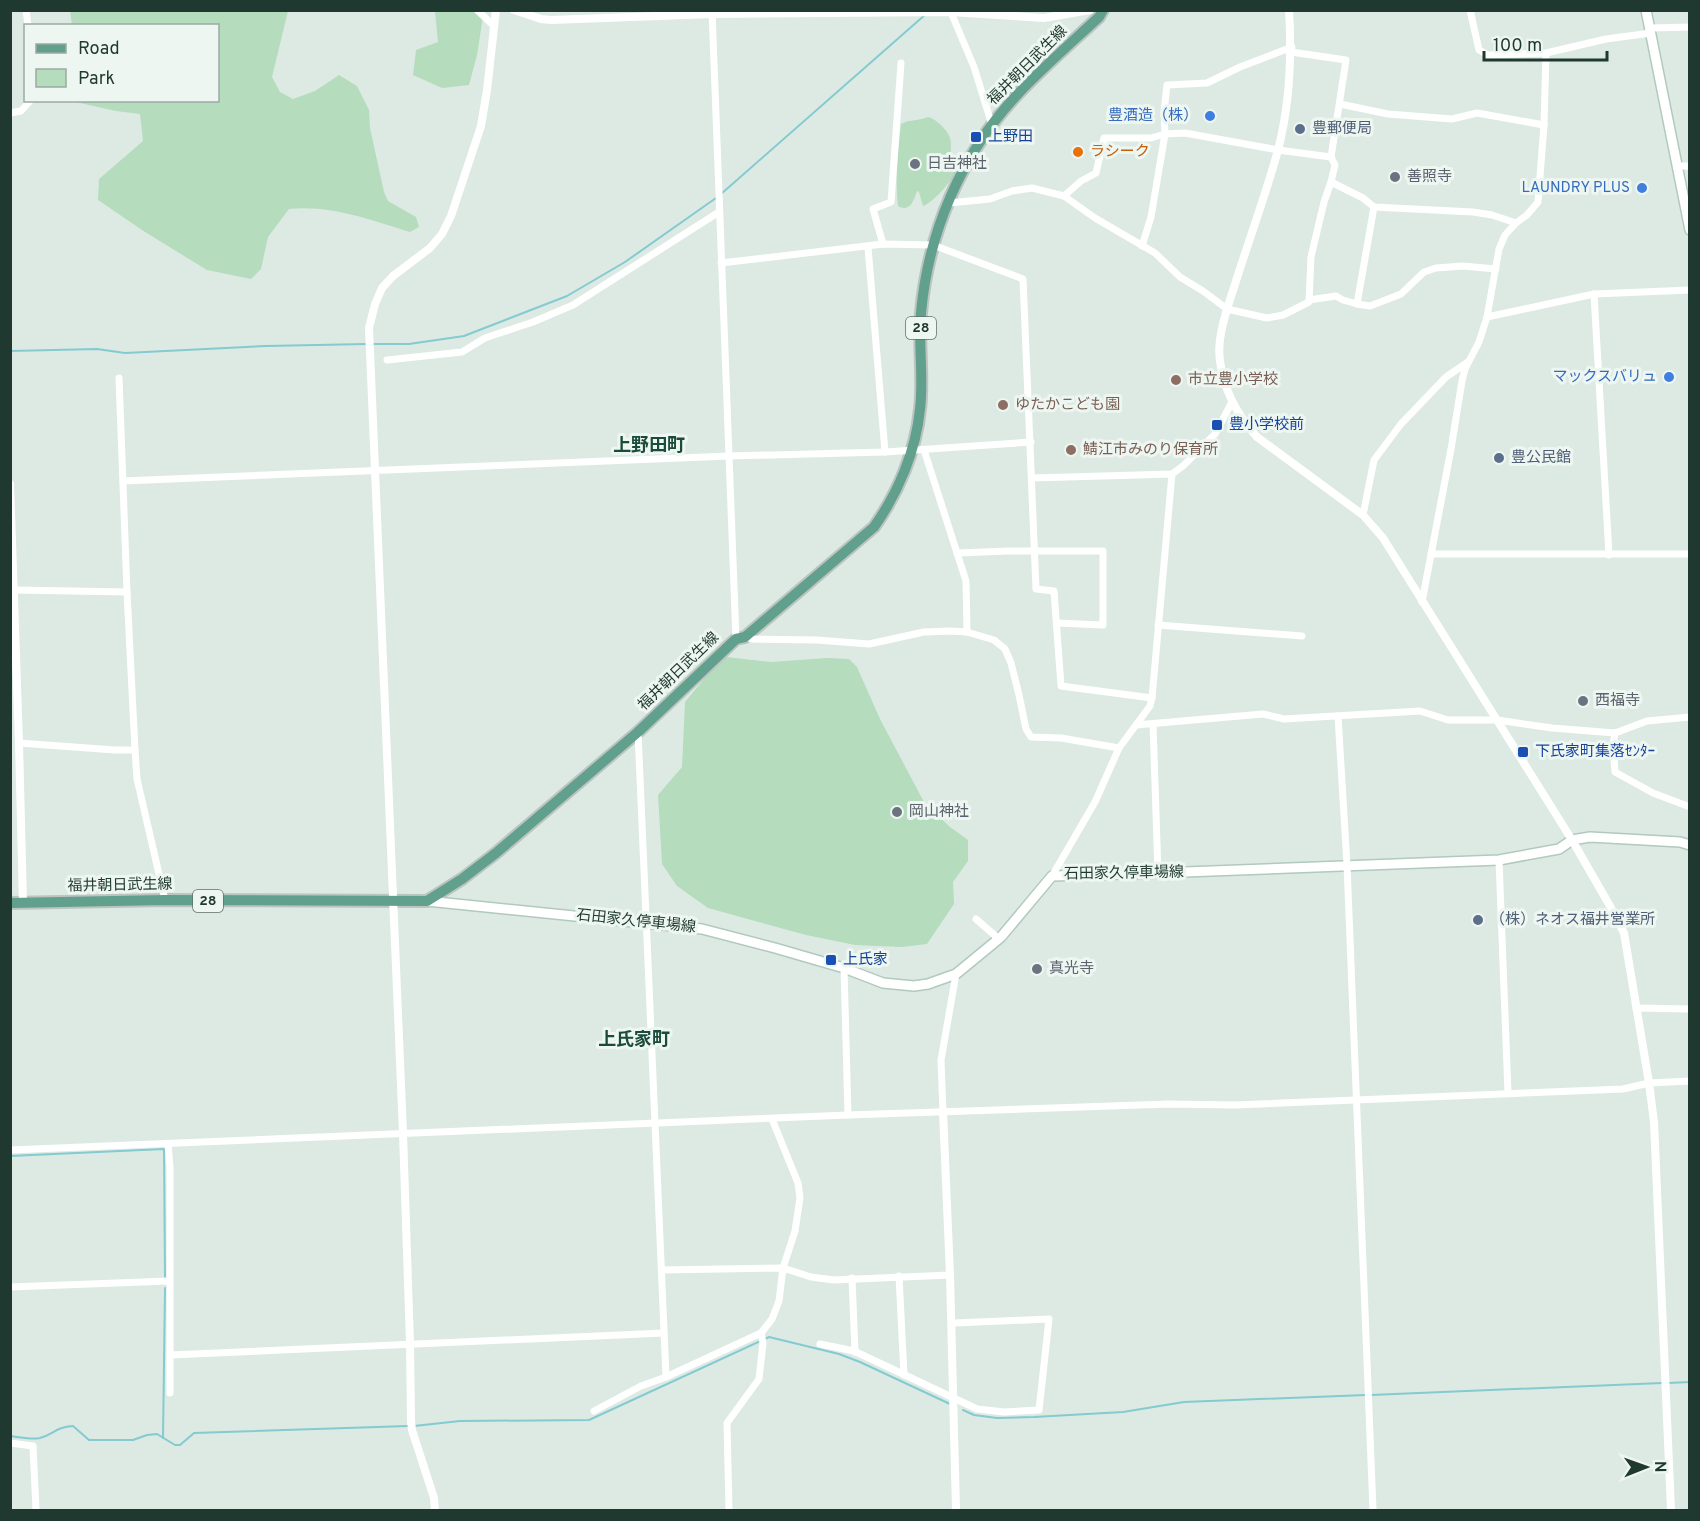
<svg xmlns="http://www.w3.org/2000/svg" width="1700" height="1521" font-family="Overpass,'Noto Sans JP',sans-serif">
<style>
.green{fill:#b5dcbd}
.lines{fill:none;stroke-linecap:round;stroke-linejoin:round}
.stream{stroke:#83cad1;stroke-width:2}
.secondary-casing{stroke:#b1c9bf;stroke-width:12}
.primary-casing{stroke:#bcc4c1;stroke-width:14}
.minor{stroke:#fff;stroke-width:7}
.tertiary{stroke:#fff;stroke-width:8}
.secondary{stroke:#fff;stroke-width:9}
.primary{stroke:#61a08c;stroke-width:10}
.shop-dot{fill:#3f7fe0;stroke:#eef6f1;stroke-width:2}
.service-dot{fill:#5c6f8a;stroke:#eef6f1;stroke-width:2}
.transit-dot{fill:#1a4fb4;stroke:#eef6f1;stroke-width:2}
.food-dot{fill:#e8710a;stroke:#eef6f1;stroke-width:2}
.worship-dot{fill:#6b7280;stroke:#eef6f1;stroke-width:2}
.education-dot{fill:#8d6e63;stroke:#eef6f1;stroke-width:2}
.labels{text-anchor:middle;dominant-baseline:central;stroke-width:6;stroke-linejoin:round;paint-order:stroke}
.shield{fill:#eef6f1;stroke:#5d726a;stroke-width:1.5}
.shield-label{font-size:14px;font-weight:bold;fill:#1f3930}
.street-label{font-size:15px;fill:#1f3930;stroke:#eef6f1}
.shop-label{font-size:15px;fill:#366cbe;stroke:#eef6f1;text-anchor:end}
.service-label{font-size:15px;fill:#4e5e75;stroke:#eef6f1;text-anchor:start}
.transit-label{font-size:15px;fill:#164399;stroke:#eef6f1;text-anchor:start}
.food-label{font-size:15px;fill:#c56008;stroke:#eef6f1;text-anchor:start}
.worship-label{font-size:15px;fill:#5b616d;stroke:#eef6f1;text-anchor:start}
.education-label{font-size:15px;fill:#785e54;stroke:#eef6f1;text-anchor:start}
.quarter-label{font-size:18px;font-weight:bold;fill:#1b4b3c;stroke:#eef6f1}
</style>
<rect width="100%" height="100%" fill="#ddeae3"/>
<g class="green">
<polygon points="484,10 477,55 469,85 442,88 413,75 416,50 438,42 435,11"/>
<path d="M70,11H288L272,77L280,92L293,99L315,91L339,75L357,86L369,110L370,128L384,192L388,201L416,217L419,227L410,232C370,220 332,205 289,209L268,237L261,269L251,279L207,270L145,232L98,200L99,179L143,141L140,114L116,111L71,101L218,100V26L72,25Z"/>
<path d="M928,117C936,119 947,129 950,138C952,144 950,153 951,159L957,162C960,174 934,202 923,206L919,192L917,191C914,200 910,213 898,206C895,179 898,151 901,124C910,119 919,121 928,117Z"/>
<polygon points="726,657 771,662 827,658 849,659 857,667 880,719 924,802 950,827 968,840 968,861 953,882 954,904 927,944 902,947 855,945 806,935 708,908 677,886 662,864 658,795 682,767 685,702 713,668"/>
</g>
<g class="lines">
<g class="stream">
<polyline points="721,194 926,14"/>
<polyline points="373,344 409,344 464,336 567,296 625,262 716,198"/>
<polyline points="10,351 97,349 125,353 266,346 367,344"/>
<polyline points="10,1156 164,1149 165,1277"/>
<polyline points="1668,1383 1690,1382"/>
<polyline points="1371,1395 1662,1383"/>
<polyline points="963,1410 974,1415 997,1418 1034,1417 1123,1412 1184,1402 1366,1395"/>
<polyline points="414,1426 460,1421 589,1420 769,1337 839,1354 860,1362 950,1404"/>
<path d="M10,1436C20,1437 31,1440 40,1438C54,1434 56,1427 73,1426L89,1440H133L147,1435L157,1434L175,1445H180L194,1433L408,1426"/>
<polyline points="163,1438 165,1288"/>
</g>
<defs>
<g id="secondary">
<polyline points="1646,10 1690,230"/>
<polyline points="427,901 702,929 775,948 844,968 883,983 914,986 928,984 956,974 1001,937 1052,876 1158,873 1499,860 1559,849 1572,840 1590,837 1680,842 1690,845"/>
</g>
<path id="primary" d="M10,903L165,900L427,901L462,879L496,853L638,732L736,639L745,637L874,527C898,493 916,451 920,409C924,378 918,345 921,313C928,233 961,155 1016,96C1042,68 1071,43 1099,17L1103,10"/>
</defs>
<use href="#secondary" class="secondary-casing"/>
<use href="#primary" class="primary-casing"/>
<g class="minor">
<polyline points="26,10 28,26"/>
<polyline points="477,10 494,26"/>
<polyline points="712,10 736,639"/>
<polyline points="950,10 974,67 992,125"/>
<polyline points="1470,10 1479,50 1488,55 1546,53 1606,39 1651,33 1651,28 1690,27"/>
<polyline points="1291,52 1346,60 1331,157 1335,165 1331,182"/>
<polyline points="1340,104 1388,114 1452,119 1477,113 1544,125"/>
<polyline points="10,113 21,111 31,100"/>
<polyline points="1677,166 1690,166"/>
<polyline points="1064,196 1081,181 1096,173 1104,138 1151,138 1165,134 1185,133 1278,150 1331,157"/>
<polyline points="949,203 990,199 1012,191 1032,188 1064,196 1095,218 1155,253 1180,277 1203,291 1227,309 1267,318 1283,315 1309,302 1311,257 1324,202 1331,182 1363,198 1374,207 1473,212 1492,215 1516,223"/>
<polyline points="1374,207 1357,304 1370,306 1401,294 1424,272 1436,268 1463,266 1496,269"/>
<polyline points="883,244 873,209 891,202 901,63"/>
<polyline points="1142,246 1151,217 1165,134 1164,112 1167,85 1207,83 1240,67 1292,47"/>
<polyline points="868,247 885,452"/>
<polyline points="721,263 883,244 933,245 1023,279 1036,589 1054,591 1061,686 1152,698"/>
<polyline points="1594,294 1609,555"/>
<polyline points="1309,300 1336,296 1343,300 1357,304"/>
<polyline points="1487,317 1594,294 1690,290"/>
<polyline points="387,360 462,352 485,338 533,322 573,305 719,212"/>
<polyline points="119,378 127,592 135,750 137,779 165,900"/>
<polyline points="924,450 966,581 967,632"/>
<polyline points="1032,478 1172,474 1183,466 1215,434 1232,402"/>
<polyline points="123,481 729,456 885,452 1031,442"/>
<polyline points="1363,515 1374,460 1401,424 1446,377 1468,362"/>
<polyline points="957,553 1009,551 1103,551 1103,625 1057,623"/>
<polyline points="1431,554 1690,554"/>
<polyline points="15,590 127,592"/>
<polyline points="1422,602 1451,449 1462,381 1465,369 1479,342 1487,317 1499,249 1505,235 1516,223 1527,215 1538,202 1544,125 1546,53"/>
<polyline points="1158,625 1302,636"/>
<polyline points="745,637 752,639 817,640 869,644 924,632 950,631 967,632 994,640 1005,649 1011,663 1019,695 1026,729 1031,737 1061,738 1119,748"/>
<polyline points="1338,716 1347,865 1373,1510"/>
<polyline points="1153,724 1158,873"/>
<polyline points="1136,725 1263,714 1284,719 1420,711 1448,720 1497,720 1552,728 1615,733 1647,721 1690,717"/>
<polyline points="638,732 666,1377"/>
<polyline points="1615,733 1613,745 1615,772 1653,793 1690,807"/>
<polyline points="19,743 115,750 135,750"/>
<polyline points="1499,860 1508,1093"/>
<polyline points="1052,876 1095,802 1119,748 1150,706 1152,698 1172,474"/>
<polyline points="976,919 999,939"/>
<polyline points="844,968 848,1115"/>
<polyline points="1636,1008 1690,1009"/>
<polyline points="943,1112 941,1060 956,974"/>
<polyline points="168,1144 170,1167 170,1393"/>
<polyline points="10,1150 848,1115 1168,1104 1235,1105 1623,1089 1649,1083 1690,1081"/>
<polyline points="662,1270 783,1268 811,1277 834,1280 950,1275"/>
<polyline points="899,1276 904,1375"/>
<polyline points="852,1278 855,1352"/>
<polyline points="10,1287 169,1281"/>
<polyline points="820,1344 854,1351 977,1409 1004,1412 1039,1410 1049,1319 955,1323"/>
<polyline points="170,1355 664,1333"/>
<polyline points="594,1411 641,1386 666,1377 761,1333 772,1319 779,1301 783,1268 795,1231 800,1198 798,1183 772,1119"/>
<polyline points="10,1443 33,1446 36,1510"/>
<polyline points="729,1510 727,1423 759,1379 763,1343 761,1333"/>
</g>
<g class="tertiary">
<polyline points="514,10 541,19 551,20 712,14 951,12 1044,18 1090,10"/>
<path d="M1289,10C1292,58 1290,104 1278,150C1266,194 1250,237 1236,281C1229,304 1216,336 1220,361C1224,391 1237,415 1257,437L1363,515L1383,538L1572,840L1610,906L1624,933L1649,1083L1654,1122L1671,1510"/>
<polyline points="10,484 19,743 23,903"/>
<polyline points="943,1112 950,1275 956,1510"/>
<polyline points="435,1510 434,1498 412,1430 411,1421 410,1343 403,1133 369,328 375,304 382,288 393,276 430,248 442,234 451,216 481,126 487,90 496,10"/>
</g>
<use href="#secondary" class="secondary"/>
<use href="#primary" class="primary"/>
</g>
<g class="shop-dot">
<circle cx="1210" cy="116" r="6"/>
<circle cx="1642" cy="188" r="6"/>
<circle cx="1669" cy="377" r="6"/>
</g>
<g class="service-dot">
<circle cx="1300" cy="129" r="6"/>
<circle cx="1499" cy="458" r="6"/>
<circle cx="1478" cy="920" r="6"/>
</g>
<g class="transit-dot">
<rect x="970" y="131" width="12" height="12" rx="3"/>
<rect x="1211" y="419" width="12" height="12" rx="3"/>
<rect x="1517" y="746" width="12" height="12" rx="3"/>
<rect x="825" y="954" width="12" height="12" rx="3"/>
</g>
<circle class="food-dot" cx="1078" cy="152" r="6"/>
<g class="worship-dot">
<circle cx="915" cy="164" r="6"/>
<circle cx="1395" cy="177" r="6"/>
<circle cx="1583" cy="701" r="6"/>
<circle cx="897" cy="812" r="6"/>
<circle cx="1037" cy="969" r="6"/>
</g>
<g class="education-dot">
<circle cx="1176" cy="380" r="6"/>
<circle cx="1003" cy="405" r="6"/>
<circle cx="1071" cy="450" r="6"/>
</g>
<g class="labels">
<g class="shield">
<rect x="906" y="317" width="30" height="22" rx="4.5"/>
<rect x="193" y="890" width="30" height="22" rx="4.5"/>
</g>
<g class="shield-label">
<text x="921" y="328">28</text>
<text x="208" y="901">28</text>
</g>
<g class="street-label">
<text transform="translate(1028 66) rotate(-45)">福井朝日武生線</text>
<text transform="translate(679 672) rotate(-44)">福井朝日武生線</text>
<text transform="translate(1124 874) rotate(-1)">石田家久停車場線</text>
<text transform="translate(120 886) rotate(-1)">福井朝日武生線</text>
<text transform="translate(636 922) rotate(6)">石田家久停車場線</text>
</g>
<g class="shop-label">
<text x="1198" y="116">豊酒造（株）</text>
<text x="1630" y="188">LAUNDRY PLUS</text>
<text x="1657" y="377">マックスバリュ</text>
</g>
<g class="service-label">
<text x="1312" y="129">豊郵便局</text>
<text x="1511" y="458">豊公民館</text>
<text x="1490" y="920">（株）ネオス福井営業所</text>
</g>
<g class="transit-label">
<text x="988" y="137">上野田</text>
<text x="1229" y="425">豊小学校前</text>
<text x="1535" y="752">下氏家町集落ｾﾝﾀｰ</text>
<text x="843" y="960">上氏家</text>
</g>
<g class="food-label">
<text x="1090" y="152">ラシーク</text>
</g>
<g class="worship-label">
<text x="927" y="164">日吉神社</text>
<text x="1407" y="177">善照寺</text>
<text x="1595" y="701">西福寺</text>
<text x="909" y="812">岡山神社</text>
<text x="1049" y="969">真光寺</text>
</g>
<g class="education-label">
<text x="1188" y="380">市立豊小学校</text>
<text x="1015" y="405">ゆたかこども園</text>
<text x="1083" y="450">鯖江市みのり保育所</text>
</g>
<g class="quarter-label">
<text x="649" y="446">上野田町</text>
<text x="634" y="1040">上氏家町</text>
</g>
</g>
<rect width="1700" height="1521" fill="none" stroke="#1f3930" stroke-width="24"/>
<rect x="24" y="24" width="195" height="78" fill="#eef6f1" stroke="#9baaa4" stroke-width="1.5"/>
<rect x="36" y="44" width="30" height="9" fill="#61a08c" stroke="#9baaa4" stroke-width="1.5"/>
<text x="78" y="54" font-size="18" fill="#1f3930">Road</text>
<rect x="36" y="69" width="30" height="18" fill="#b5dcbd" stroke="#9baaa4" stroke-width="1.5"/>
<text x="78" y="84" font-size="18" fill="#1f3930">Park</text>
<g transform="translate(1646 1467) rotate(89)" stroke="#eef6f1" stroke-width="4.5" paint-order="stroke">
<path d="M0-4.5L10 22L0 15L-10 22Z" fill="#1f3930"/>
<text y="-9" font-size="16" font-weight="bold" text-anchor="middle" fill="#1f3930">N</text>
</g>
<path d="M1484 51v9h123v-9" fill="none" stroke="#1f3930" stroke-width="3"/>
<text x="1493" y="51" font-size="18" fill="#1f3930" stroke="#eef6f1" stroke-width="4.5" paint-order="stroke">100 m</text>
</svg>
